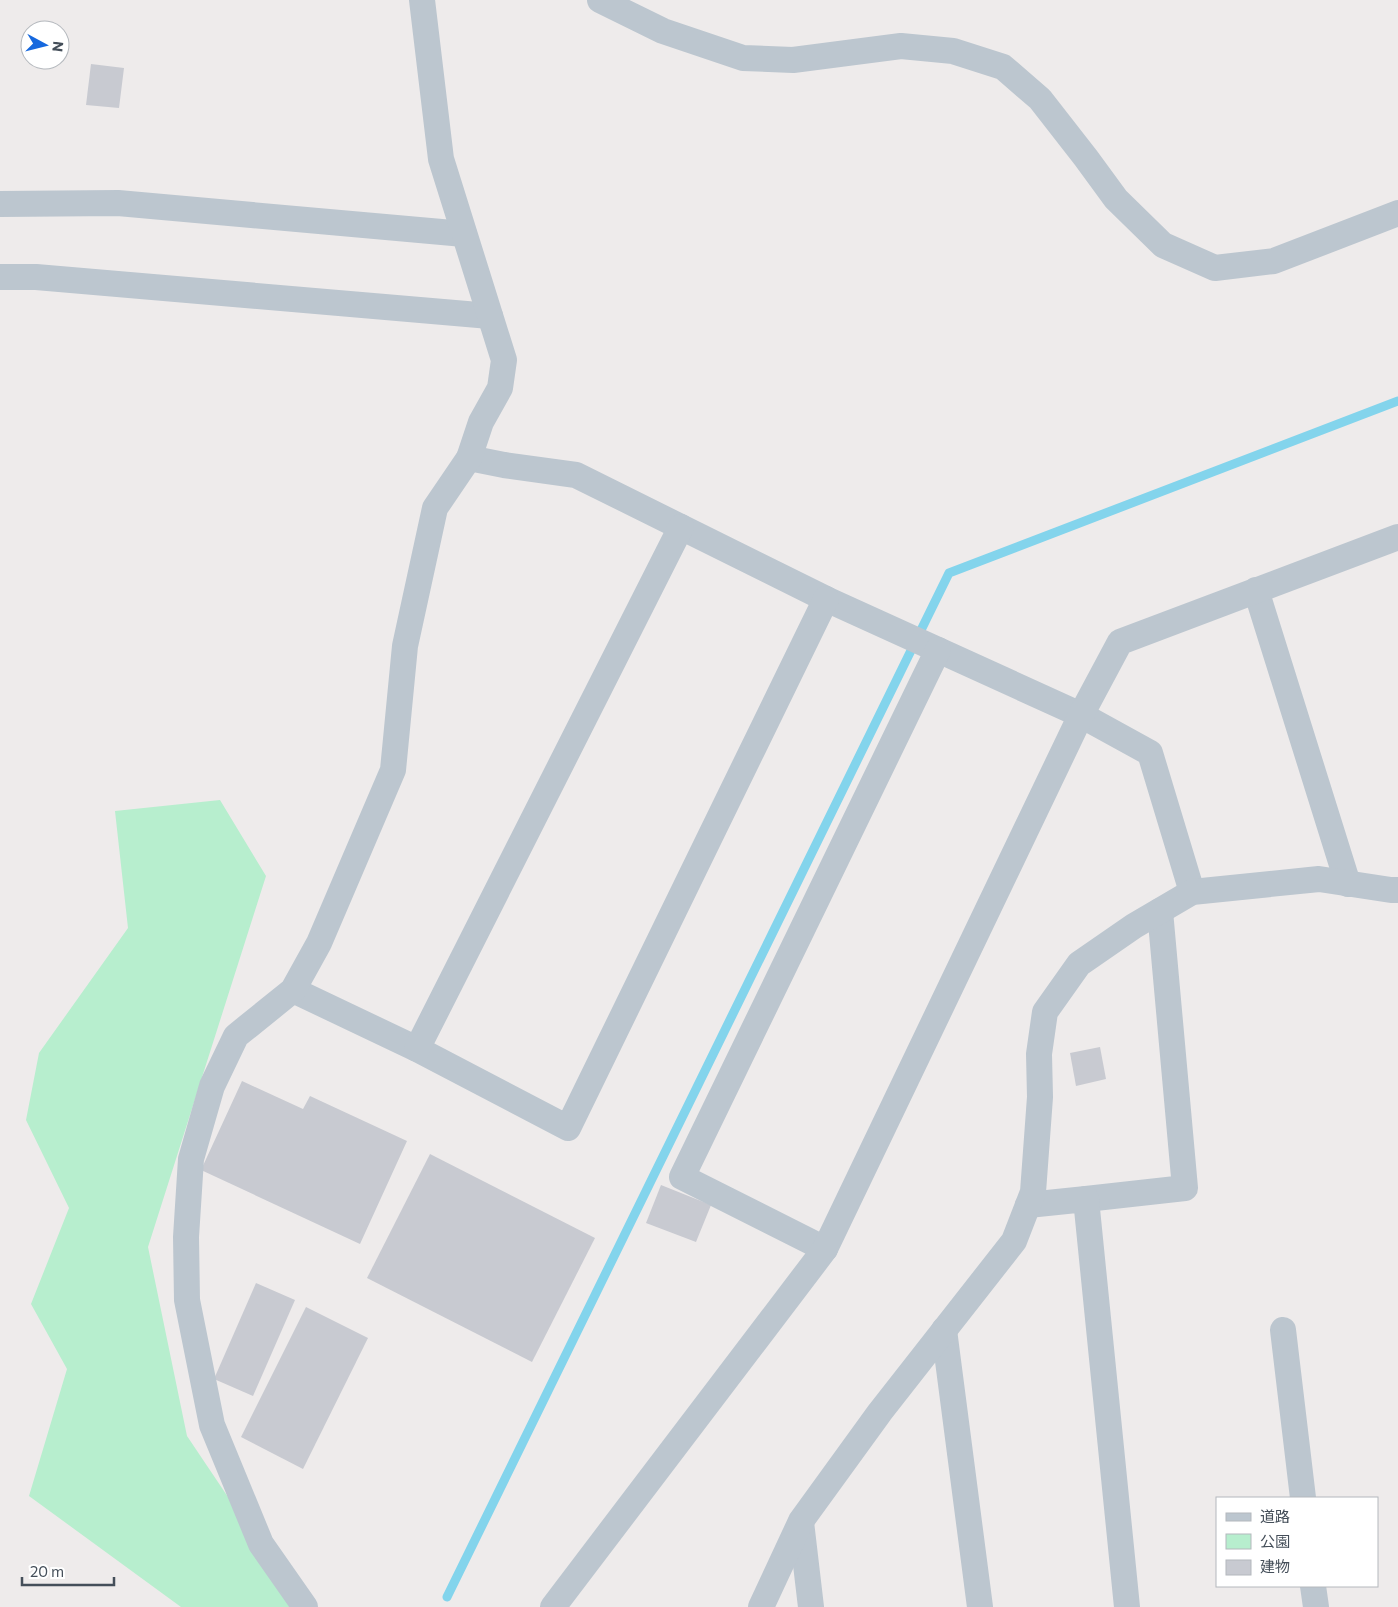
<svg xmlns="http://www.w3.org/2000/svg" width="1398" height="1607" font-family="Commissioner,'Noto Sans JP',sans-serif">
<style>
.green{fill:#b7eece}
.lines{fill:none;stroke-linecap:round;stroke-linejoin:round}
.stream{stroke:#83d4ec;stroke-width:9}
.building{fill:#c8cad1}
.minor{stroke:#bcc6cf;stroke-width:26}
</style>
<rect width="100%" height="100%" fill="#eeebeb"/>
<polygon class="green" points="220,800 266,876 148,1247 187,1436 302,1607 181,1607 29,1496 67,1369 31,1304 69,1208 26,1120 39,1053 128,928 115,811"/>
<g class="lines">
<polyline class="stream" points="447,1597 949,573 1398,401"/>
</g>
<g class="building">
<polygon points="91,64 124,68 119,108 86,105"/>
<polygon points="1100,1047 1106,1079 1076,1086 1070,1053"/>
<polygon points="242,1081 303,1109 310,1096 407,1141 360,1244 201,1170"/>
<polygon points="430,1154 595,1238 532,1362 367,1278"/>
<polygon points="661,1185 711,1205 696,1242 646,1223"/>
<polygon points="256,1283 295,1300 253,1396 214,1379"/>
<polygon points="306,1307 368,1338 303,1469 241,1437"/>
</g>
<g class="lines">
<g class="minor">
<polyline points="600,0 663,31 743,58 793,60 901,46 953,51 1003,67 1040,99 1086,158 1116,199 1163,245 1215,268 1274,261 1398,213"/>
<polyline points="0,204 118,203 464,234"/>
<polyline points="0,277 36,277 490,316"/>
<polyline points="469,458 504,465 576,475 826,599 1081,715 1150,753 1192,892"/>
<polyline points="1256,590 1348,884"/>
<polyline points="293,990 417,1049 568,1128 826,599"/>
<polyline points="417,1049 681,527"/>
<polyline points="1086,1199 1185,1188 1160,911"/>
<polyline points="1028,1205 1086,1199 1127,1607"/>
<polyline points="825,1249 682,1177 938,650"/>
<polyline points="944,1330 980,1607"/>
<polyline points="1283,1330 1303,1498"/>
<polyline points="801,1522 811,1607"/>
<polyline points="1313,1586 1316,1607"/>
<polyline points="305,1607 261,1544 212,1425 187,1300 186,1237 191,1159 212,1086 236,1036 293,990 319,943 393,770 405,646 435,508 469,458 481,422 500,388 504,360 441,159 422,0"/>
<polyline points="553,1607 825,1249 1081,715 1120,642 1398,537"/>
<polyline points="761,1607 801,1521 880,1412 1014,1241 1033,1192 1040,1097 1039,1054 1045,1012 1079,964 1134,926 1192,892 1319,879 1391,890 1398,890"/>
</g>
</g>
<rect x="1216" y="1497" width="162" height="90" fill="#ffffff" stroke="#b4b8bd"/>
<rect x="1226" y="1513" width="25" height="8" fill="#bcc6cf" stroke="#b4b8bd"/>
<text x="1260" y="1522" font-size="15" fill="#444e59">道路</text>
<rect x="1226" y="1534" width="25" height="15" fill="#b7eece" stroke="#b4b8bd"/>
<text x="1260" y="1547" font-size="15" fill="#444e59">公園</text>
<rect x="1226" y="1560" width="25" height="15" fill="#c8cad1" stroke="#b4b8bd"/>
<text x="1260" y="1572" font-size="15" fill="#444e59">建物</text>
<g transform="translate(45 45) rotate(97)"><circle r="24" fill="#ffffff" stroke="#b4b8bd"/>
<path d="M0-4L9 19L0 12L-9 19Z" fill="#1668de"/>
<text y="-8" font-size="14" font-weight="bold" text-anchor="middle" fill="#444e59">N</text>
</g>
<path d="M22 1577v8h92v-8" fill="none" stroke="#444e59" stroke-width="2.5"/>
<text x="30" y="1577" font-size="15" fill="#444e59" stroke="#ffffff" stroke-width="4" paint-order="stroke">20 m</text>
</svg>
